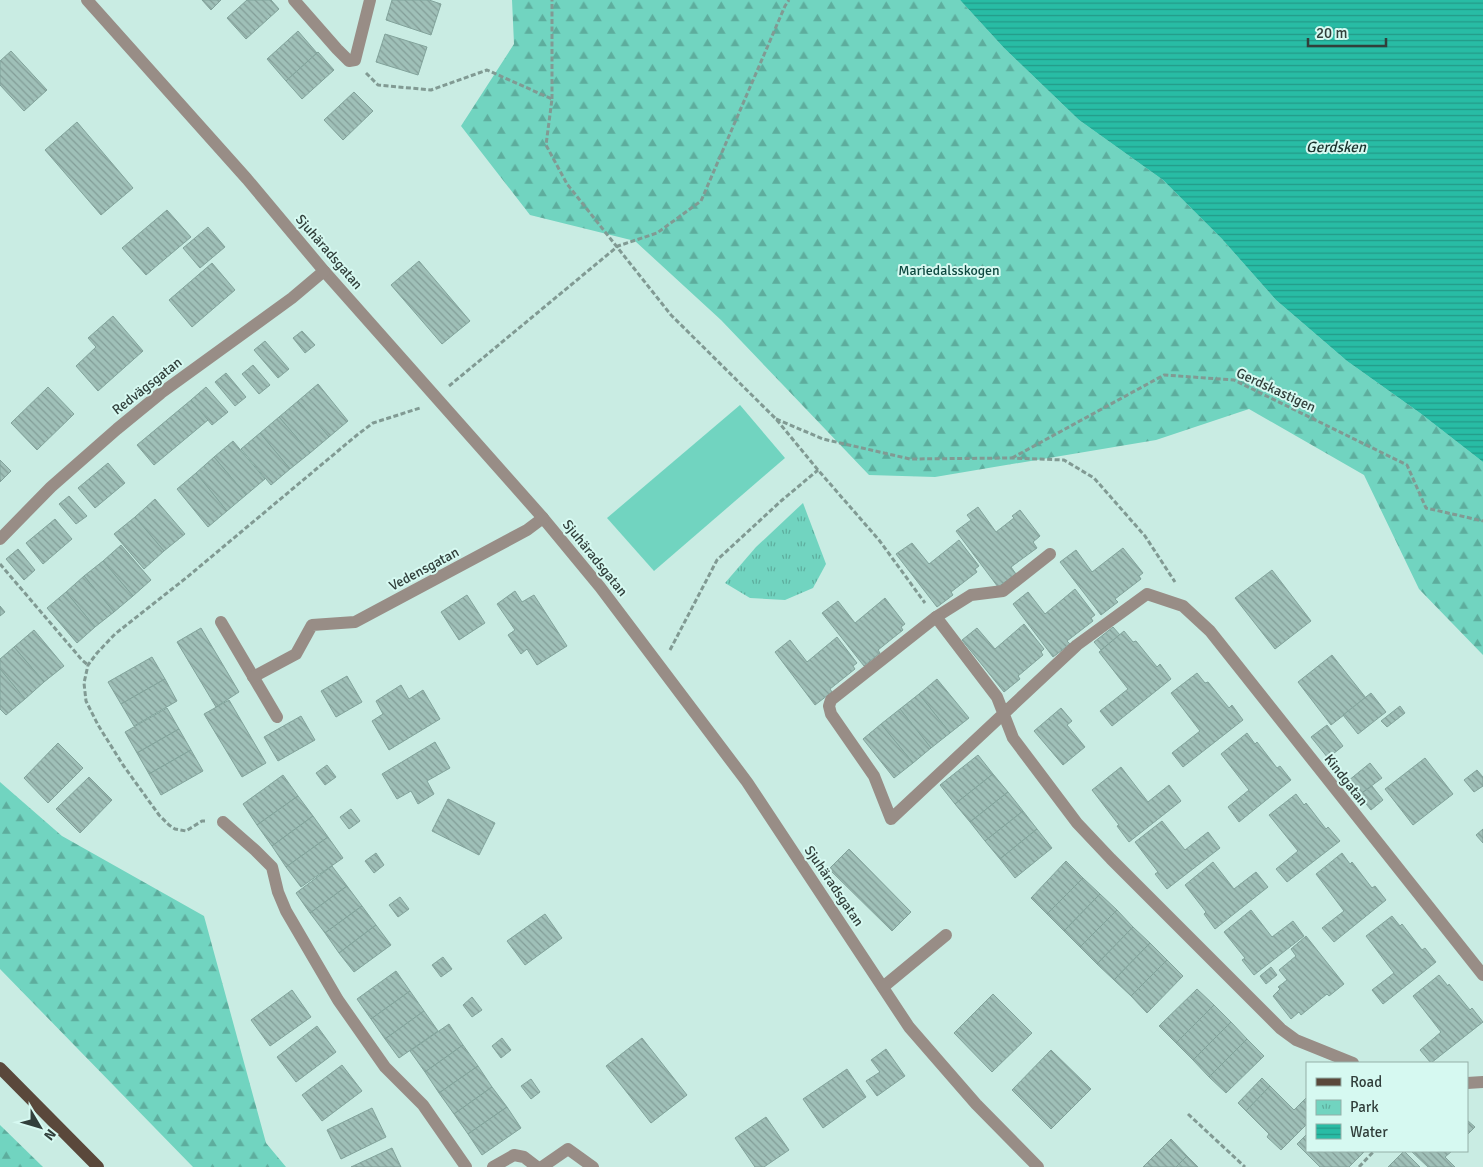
<svg xmlns="http://www.w3.org/2000/svg" width="1483" height="1167" font-family="Signika,sans-serif">
<style>
.grass{fill:#71d4c0}
.forest{fill:url(#forest-firs)}
.park{fill:url(#park-tufts)}
.water{fill:url(#water-rules)}
.building{fill:url(#building-back-hatch);stroke:#82a39b}
.lines{fill:none;stroke-linecap:round;stroke-linejoin:round}
.path{stroke:#819a93;stroke-width:3;stroke-dasharray:5 2.5;stroke-linecap:butt}
.minor{stroke:#988d86;stroke-width:12}
.major{stroke:#5a483b;stroke-width:12}
.labels{text-anchor:middle;dominant-baseline:central;stroke-width:4;stroke-linejoin:round;paint-order:stroke}
.street-label{font-size:14px;fill:#313f3b;stroke:#d6f9f1}
.park-label{font-size:14px;fill:#0e4940;stroke:#d6f9f1}
.water-label{font-size:15px;font-style:italic;fill:#1a312c;stroke:#d6f9f1}
</style>
<defs>
<pattern id="forest-firs" width="22" height="20" patternUnits="userSpaceOnUse" patternTransform="scale(1.25)"><rect width="22" height="20" fill="#71d4c0"/><path d="M5 1l3.5 6h-7zM16 11l3.5 6h-7z" fill="#5dad9d"/></pattern>
<pattern id="park-tufts" width="24" height="20" patternUnits="userSpaceOnUse" patternTransform="scale(1.25)"><rect width="24" height="20" fill="#71d4c0"/><path d="M3 7l-1-3M5 7V3M7 7l1-3M15 17l-1-3M17 17v-4M19 17l1-3" fill="none" stroke="#5dad9d"/></pattern>
<pattern id="water-rules" width="6" height="5" patternUnits="userSpaceOnUse" patternTransform="scale(1.25)"><rect width="6" height="5" fill="#28bca5"/><path d="M0 2.5h6" fill="none" stroke="#239a88"/></pattern>
<pattern id="building-back-hatch" width="6" height="6" patternUnits="userSpaceOnUse" patternTransform="scale(1.25)"><rect width="6" height="6" fill="#9fc0b8"/><path d="M-1 5l2 2M0 0l6 6M5-1l2 2" fill="none" stroke="#829d97"/></pattern>
</defs>
<rect width="100%" height="100%" fill="#c9ece3"/>
<polygon class="grass" points="740,405 785,458 654,571 607,518"/>
<g class="forest">
<polygon points="512,0 960,0 1004,48 1079,120 1163,180 1222,239 1276,300 1347,361 1420,413 1483,462 1483,655 1419,589 1364,475 1249,409 1156,440 935,477 869,475 721,320 635,241 530,215 461,126 514,44"/>
<polygon points="0,782 62,836 204,916 266,1143 286,1167 193,1167 0,969"/>
<polygon points="0,1125 43,1167 0,1167"/>
</g>
<polygon class="park" points="803,503 826,564 813,588 785,600 750,598 725,583 756,547"/>
<polygon class="water" points="960,0 1483,0 1483,462 1420,413 1347,361 1276,300 1222,239 1163,180 1079,120 1004,48"/>
<g class="building">
<polygon points="202,0 221,0 211,10"/>
<polygon points="247,0 271,0 279,9 246,39 227,18"/>
<polygon points="392,0 429,0 441,4 431,35 386,20"/>
<polygon points="298,31 317,53 286,81 267,59"/>
<polygon points="385,34 427,47 418,75 376,62"/>
<polygon points="11,51 47,90 24,111 0,85 0,61"/>
<polygon points="318,52 334,70 302,99 286,81"/>
<polygon points="354,92 373,111 343,140 324,120"/>
<polygon points="77,122 133,188 101,215 45,150"/>
<polygon points="167,210 191,237 146,275 122,248"/>
<polygon points="208,227 225,247 200,268 183,248"/>
<polygon points="419,261 470,321 442,344 391,285"/>
<polygon points="212,263 235,290 192,327 169,300"/>
<polygon points="113,316 143,351 98,391 76,366 96,347 88,338"/>
<polygon points="302,331 315,345 305,353 293,338"/>
<polygon points="265,341 289,369 278,378 254,350"/>
<polygon points="253,365 270,385 259,394 242,374"/>
<polygon points="226,373 246,397 235,406 215,382"/>
<polygon points="318,384 348,421 329,437 298,401"/>
<polygon points="48,387 74,414 37,450 11,423"/>
<polygon points="206,387 228,412 212,425 191,400"/>
<polygon points="191,400 208,420 154,465 137,445"/>
<polygon points="298,401 329,437 310,453 279,417"/>
<polygon points="279,417 310,453 290,469 260,433"/>
<polygon points="260,433 290,469 271,485 241,449"/>
<polygon points="233,441 265,479 246,495 214,457"/>
<polygon points="214,457 246,495 227,511 196,473"/>
<polygon points="0,460 11,471 0,482"/>
<polygon points="108,463 125,483 95,508 78,488"/>
<polygon points="196,473 227,511 208,527 177,489"/>
<polygon points="69,496 87,516 76,524 59,504"/>
<polygon points="155,499 185,534 164,551 135,517"/>
<polygon points="978,507 996,532 1014,518 1012,516 1020,510 1040,536 1033,542 1037,548 1011,567 1016,574 998,587 956,531 971,520 967,515"/>
<polygon points="135,517 164,551 144,569 114,534"/>
<polygon points="55,519 72,539 43,564 26,543"/>
<polygon points="959,540 979,566 975,569 977,572 951,592 953,595 937,607 896,554 912,543 929,564"/>
<polygon points="121,545 151,580 133,596 103,561"/>
<polygon points="1123,548 1143,573 1139,576 1141,579 1115,599 1118,602 1101,615 1060,562 1076,550 1092,572"/>
<polygon points="18,549 35,570 24,580 6,559"/>
<polygon points="103,561 133,596 114,612 84,576"/>
<polygon points="1272,570 1311,621 1275,649 1235,598"/>
<polygon points="84,576 114,612 95,627 66,592"/>
<polygon points="1075,589 1095,615 1091,618 1093,621 1067,641 1070,644 1053,657 1013,604 1028,592 1045,614"/>
<polygon points="515,591 522,602 534,595 567,646 537,665 527,649 521,654 508,635 515,630 497,604"/>
<polygon points="66,592 95,627 77,643 47,608"/>
<polygon points="467,595 485,623 459,640 441,612"/>
<polygon points="885,598 905,624 901,627 903,630 878,650 880,653 864,666 822,613 838,601 855,623"/>
<polygon points="0,606 5,612 0,616"/>
<polygon points="1024,624 1044,649 1041,652 1043,655 1018,676 1020,679 1004,692 962,640 977,628 995,649"/>
<polygon points="1113,627 1120,635 1101,650 1094,642"/>
<polygon points="201,628 239,692 216,707 177,642"/>
<polygon points="34,630 64,666 44,682 14,647"/>
<polygon points="1124,631 1133,642 1136,641 1157,667 1160,664 1171,679 1112,726 1100,711 1128,689 1099,652"/>
<polygon points="837,637 857,663 853,666 855,669 830,689 832,692 815,705 775,652 790,640 807,662"/>
<polygon points="14,647 44,682 25,699 0,669 0,659"/>
<polygon points="1332,655 1366,698 1331,725 1298,682"/>
<polygon points="152,657 165,679 121,704 108,682"/>
<polygon points="0,669 25,699 6,715 0,709"/>
<polygon points="1197,673 1205,683 1208,682 1229,708 1232,705 1243,720 1183,767 1172,753 1200,731 1171,693"/>
<polygon points="347,676 362,702 336,717 321,691"/>
<polygon points="165,679 177,701 134,726 121,704"/>
<polygon points="937,679 969,718 950,733 919,694"/>
<polygon points="401,685 409,699 423,690 440,719 389,750 372,721 383,714 376,701"/>
<polygon points="1371,693 1386,712 1358,734 1343,715"/>
<polygon points="919,694 950,733 931,748 900,709"/>
<polygon points="229,700 266,763 242,777 204,714"/>
<polygon points="1400,706 1405,713 1387,727 1381,721"/>
<polygon points="167,708 179,729 137,753 125,732"/>
<polygon points="1061,708 1072,721 1067,725 1085,747 1063,765 1034,731"/>
<polygon points="900,709 931,748 913,763 881,724"/>
<polygon points="301,716 315,740 278,761 264,737"/>
<polygon points="881,724 913,763 894,778 863,739"/>
<polygon points="1327,725 1343,746 1328,758 1311,737"/>
<polygon points="179,729 191,750 149,774 137,753"/>
<polygon points="1247,733 1255,744 1257,742 1277,768 1280,766 1291,780 1239,822 1228,807 1249,790 1221,754"/>
<polygon points="435,742 450,768 427,781 434,794 418,804 411,791 397,799 382,774"/>
<polygon points="58,743 83,768 48,803 24,778"/>
<polygon points="191,750 203,771 161,795 149,774"/>
<polygon points="978,755 993,774 955,804 940,785"/>
<polygon points="1425,758 1453,794 1413,825 1385,789"/>
<polygon points="1370,763 1382,778 1359,795 1348,781"/>
<polygon points="327,765 336,777 325,785 316,773"/>
<polygon points="1121,767 1148,802 1169,785 1181,801 1129,842 1117,826 1119,825 1092,790"/>
<polygon points="1477,770 1483,777 1483,786 1474,792 1464,780"/>
<polygon points="993,774 1008,792 970,822 955,804"/>
<polygon points="283,775 298,796 257,825 243,804"/>
<polygon points="89,777 112,800 80,833 56,809"/>
<polygon points="1372,786 1383,800 1371,810 1359,795"/>
<polygon points="1008,792 1023,811 985,841 970,822"/>
<polygon points="1296,794 1304,805 1306,803 1326,829 1328,827 1340,841 1287,882 1276,869 1298,851 1269,815"/>
<polygon points="298,796 313,816 272,846 257,825"/>
<polygon points="448,799 495,823 479,855 432,831"/>
<polygon points="351,809 360,821 349,829 340,817"/>
<polygon points="1023,811 1037,829 1000,859 985,841"/>
<polygon points="313,816 328,837 286,867 272,846"/>
<polygon points="1162,821 1185,850 1208,832 1220,848 1167,889 1155,874 1158,872 1135,842"/>
<polygon points="1037,829 1052,848 1015,878 1000,859"/>
<polygon points="1483,829 1483,843 1476,835"/>
<polygon points="328,837 343,858 301,887 286,867"/>
<polygon points="849,849 911,912 892,931 829,869"/>
<polygon points="376,853 384,865 374,873 365,861"/>
<polygon points="1342,853 1350,864 1352,862 1372,888 1375,886 1386,900 1334,942 1322,928 1344,911 1316,874"/>
<polygon points="1066,861 1083,878 1047,914 1031,898"/>
<polygon points="1213,862 1234,889 1256,872 1268,887 1215,929 1204,914 1206,912 1185,885"/>
<polygon points="332,866 347,886 310,913 296,893"/>
<polygon points="1083,878 1100,894 1064,931 1047,914"/>
<polygon points="347,886 362,906 325,933 310,913"/>
<polygon points="1100,894 1117,910 1080,947 1064,931"/>
<polygon points="400,897 409,909 398,917 389,905"/>
<polygon points="362,906 376,925 339,953 325,933"/>
<polygon points="1117,910 1133,927 1097,964 1080,947"/>
<polygon points="1251,910 1272,937 1293,921 1304,936 1254,975 1242,960 1245,958 1224,932"/>
<polygon points="545,914 562,938 525,965 507,941"/>
<polygon points="1392,916 1400,926 1402,924 1422,950 1425,948 1436,962 1383,1004 1372,990 1394,973 1366,936"/>
<polygon points="376,925 391,945 354,972 339,953"/>
<polygon points="1133,927 1150,943 1114,980 1097,964"/>
<polygon points="1306,936 1344,984 1329,996 1327,994 1301,1015 1299,1012 1291,1019 1273,996 1280,989 1278,987 1287,980 1279,970 1296,956 1291,949"/>
<polygon points="1150,943 1167,960 1131,996 1114,980"/>
<polygon points="443,957 452,969 441,977 432,965"/>
<polygon points="1167,960 1183,976 1147,1013 1131,996"/>
<polygon points="1271,967 1277,975 1266,984 1260,976"/>
<polygon points="396,971 410,991 371,1019 357,999"/>
<polygon points="1439,975 1448,986 1449,984 1470,1010 1472,1008 1483,1022 1431,1063 1420,1050 1441,1032 1413,996"/>
<polygon points="1197,989 1214,1005 1176,1043 1159,1026"/>
<polygon points="292,990 311,1017 270,1046 251,1020"/>
<polygon points="410,991 424,1011 385,1039 371,1019"/>
<polygon points="993,994 1032,1033 992,1072 954,1033"/>
<polygon points="472,997 482,1010 472,1017 463,1005"/>
<polygon points="1214,1005 1231,1022 1193,1060 1176,1043"/>
<polygon points="424,1011 438,1031 399,1058 385,1039"/>
<polygon points="1231,1022 1247,1039 1209,1077 1193,1060"/>
<polygon points="449,1024 463,1045 425,1072 410,1051"/>
<polygon points="317,1026 336,1052 296,1082 277,1057"/>
<polygon points="502,1038 511,1050 501,1058 492,1046"/>
<polygon points="642,1038 687,1095 651,1123 606,1066"/>
<polygon points="1247,1039 1264,1056 1226,1093 1209,1077"/>
<polygon points="463,1045 478,1066 439,1093 425,1072"/>
<polygon points="886,1049 905,1076 877,1096 866,1081 880,1072 871,1060"/>
<polygon points="1051,1050 1091,1089 1051,1129 1012,1090"/>
<polygon points="342,1065 362,1091 322,1121 302,1095"/>
<polygon points="478,1066 492,1087 454,1114 439,1093"/>
<polygon points="847,1069 866,1097 823,1128 803,1099"/>
<polygon points="1262,1078 1270,1086 1246,1111 1238,1103"/>
<polygon points="531,1079 540,1092 531,1099 521,1086"/>
<polygon points="1270,1086 1294,1110 1307,1097 1307,1124 1281,1150 1267,1137 1269,1134 1246,1111"/>
<polygon points="492,1087 507,1107 468,1134 454,1114"/>
<polygon points="507,1107 521,1128 482,1155 468,1134"/>
<polygon points="372,1108 386,1137 341,1159 327,1130"/>
<polygon points="766,1117 789,1150 764,1167 755,1167 735,1138"/>
<polygon points="1467,1120 1475,1127 1467,1135"/>
<polygon points="1307,1134 1307,1151 1365,1151 1349,1167 1320,1167 1297,1144"/>
<polygon points="1171,1139 1187,1156 1176,1167 1143,1167"/>
<polygon points="392,1148 401,1167 351,1167"/>
<polygon points="1404,1151 1420,1167 1388,1167"/>
<polygon points="1411,1151 1452,1151 1445,1157 1455,1167 1428,1167"/>
<polygon points="1187,1156 1198,1167 1176,1167"/>
</g>
<g class="lines">
<g class="path">
<polyline points="366,73 378,85 431,90 487,70 552,99 546,145 567,184 671,315 776,419 818,470 879,540 925,603"/>
<polyline points="552,99 552,0"/>
<polyline points="449,386 618,246 657,233 701,201 785,6 789,0"/>
<polyline points="776,419 823,439 910,459 1012,458 1064,460 1094,478 1145,536 1175,582"/>
<polyline points="1012,458 1164,375 1234,380 1407,465 1426,508 1483,521"/>
<polyline points="0,564 82,660 88,665"/>
<polyline points="670,650 717,560 781,501 818,470"/>
<polyline points="205,821 202,821 186,831 175,829 169,825 159,815 123,765 98,725 86,701 84,683 88,665 97,653 115,634 186,578 357,435 373,423 420,408"/>
<polyline points="1188,1114 1245,1167"/>
<polyline points="1359,1167 1374,1151"/>
</g>
<g class="minor">
<polyline points="87,0 247,179 324,271 543,518 600,587 747,782 909,1027 976,1104 1038,1167"/>
<polyline points="294,0 337,49 349,61 355,60 370,0"/>
<polyline points="0,539 51,487 117,429 161,393 292,298 324,271"/>
<polyline points="936,617 971,595 1003,591 1050,554"/>
<polyline points="221,622 277,717"/>
<polyline points="253,677 296,654 312,625 355,622 527,530 543,518"/>
<polyline points="223,822 255,850 272,867 278,892 286,911 338,1000 385,1067 423,1105 466,1167"/>
<polyline points="883,987 946,935"/>
<polyline points="1353,1063 1296,1040 1281,1029 1111,859 1077,823 1013,738 997,697 936,617 831,700 829,706 831,714 874,776 891,819 1077,645 1147,594 1183,606 1210,631 1483,975"/>
<polyline points="1467,1083 1483,1082"/>
<polyline points="493,1167 514,1155 524,1157 537,1167"/>
<polyline points="542,1167 568,1149 593,1167"/>
</g>
<polyline class="major" points="0,1068 98,1167"/>
</g>
<g class="labels">
<g class="street-label">
<text transform="translate(329 252) rotate(49)">Sjuhäradsgatan</text>
<text transform="translate(147 386) rotate(-38)">Redvägsgatan</text>
<text transform="translate(1276 390) rotate(25)">Gerdskastigen</text>
<text transform="translate(595 558) rotate(51)">Sjuhäradsgatan</text>
<text transform="translate(424 569) rotate(-28)">Vedensgatan</text>
<text transform="translate(1346 780) rotate(52)">Kindgatan</text>
<text transform="translate(834 886) rotate(56)">Sjuhäradsgatan</text>
</g>
<g class="park-label">
<text x="949" y="270">Mariedalsskogen</text>
</g>
<g class="water-label">
<text x="1336" y="147">Gerdsken</text>
</g>
</g>
<rect x="1306" y="1062" width="162" height="90" fill="#d6f9f1" stroke="#94afa8"/>
<rect x="1316" y="1078" width="25" height="8" fill="#5a483b" stroke="#94afa8"/>
<text x="1350" y="1087" font-size="15" fill="#313f3b">Road</text>
<rect x="1316" y="1100" width="25" height="15" fill="url(#park-tufts)" stroke="#94afa8"/>
<text x="1350" y="1112" font-size="15" fill="#313f3b">Park</text>
<rect x="1316" y="1124" width="25" height="15" fill="url(#water-rules)" stroke="#94afa8"/>
<text x="1350" y="1137" font-size="15" fill="#313f3b">Water</text>
<g transform="translate(40 1127) rotate(128)" stroke="#d6f9f1" stroke-width="4" paint-order="stroke">
<path d="M0-4L9 19L0 12L-9 19Z" fill="#313f3b"/>
<text y="-8" font-size="14" font-weight="bold" text-anchor="middle" fill="#313f3b">N</text>
</g>
<path d="M1308 38v8h78v-8" fill="none" stroke="#313f3b" stroke-width="2.5"/>
<text x="1316" y="38" font-size="15" fill="#313f3b" stroke="#d6f9f1" stroke-width="4" paint-order="stroke">20 m</text>
</svg>
